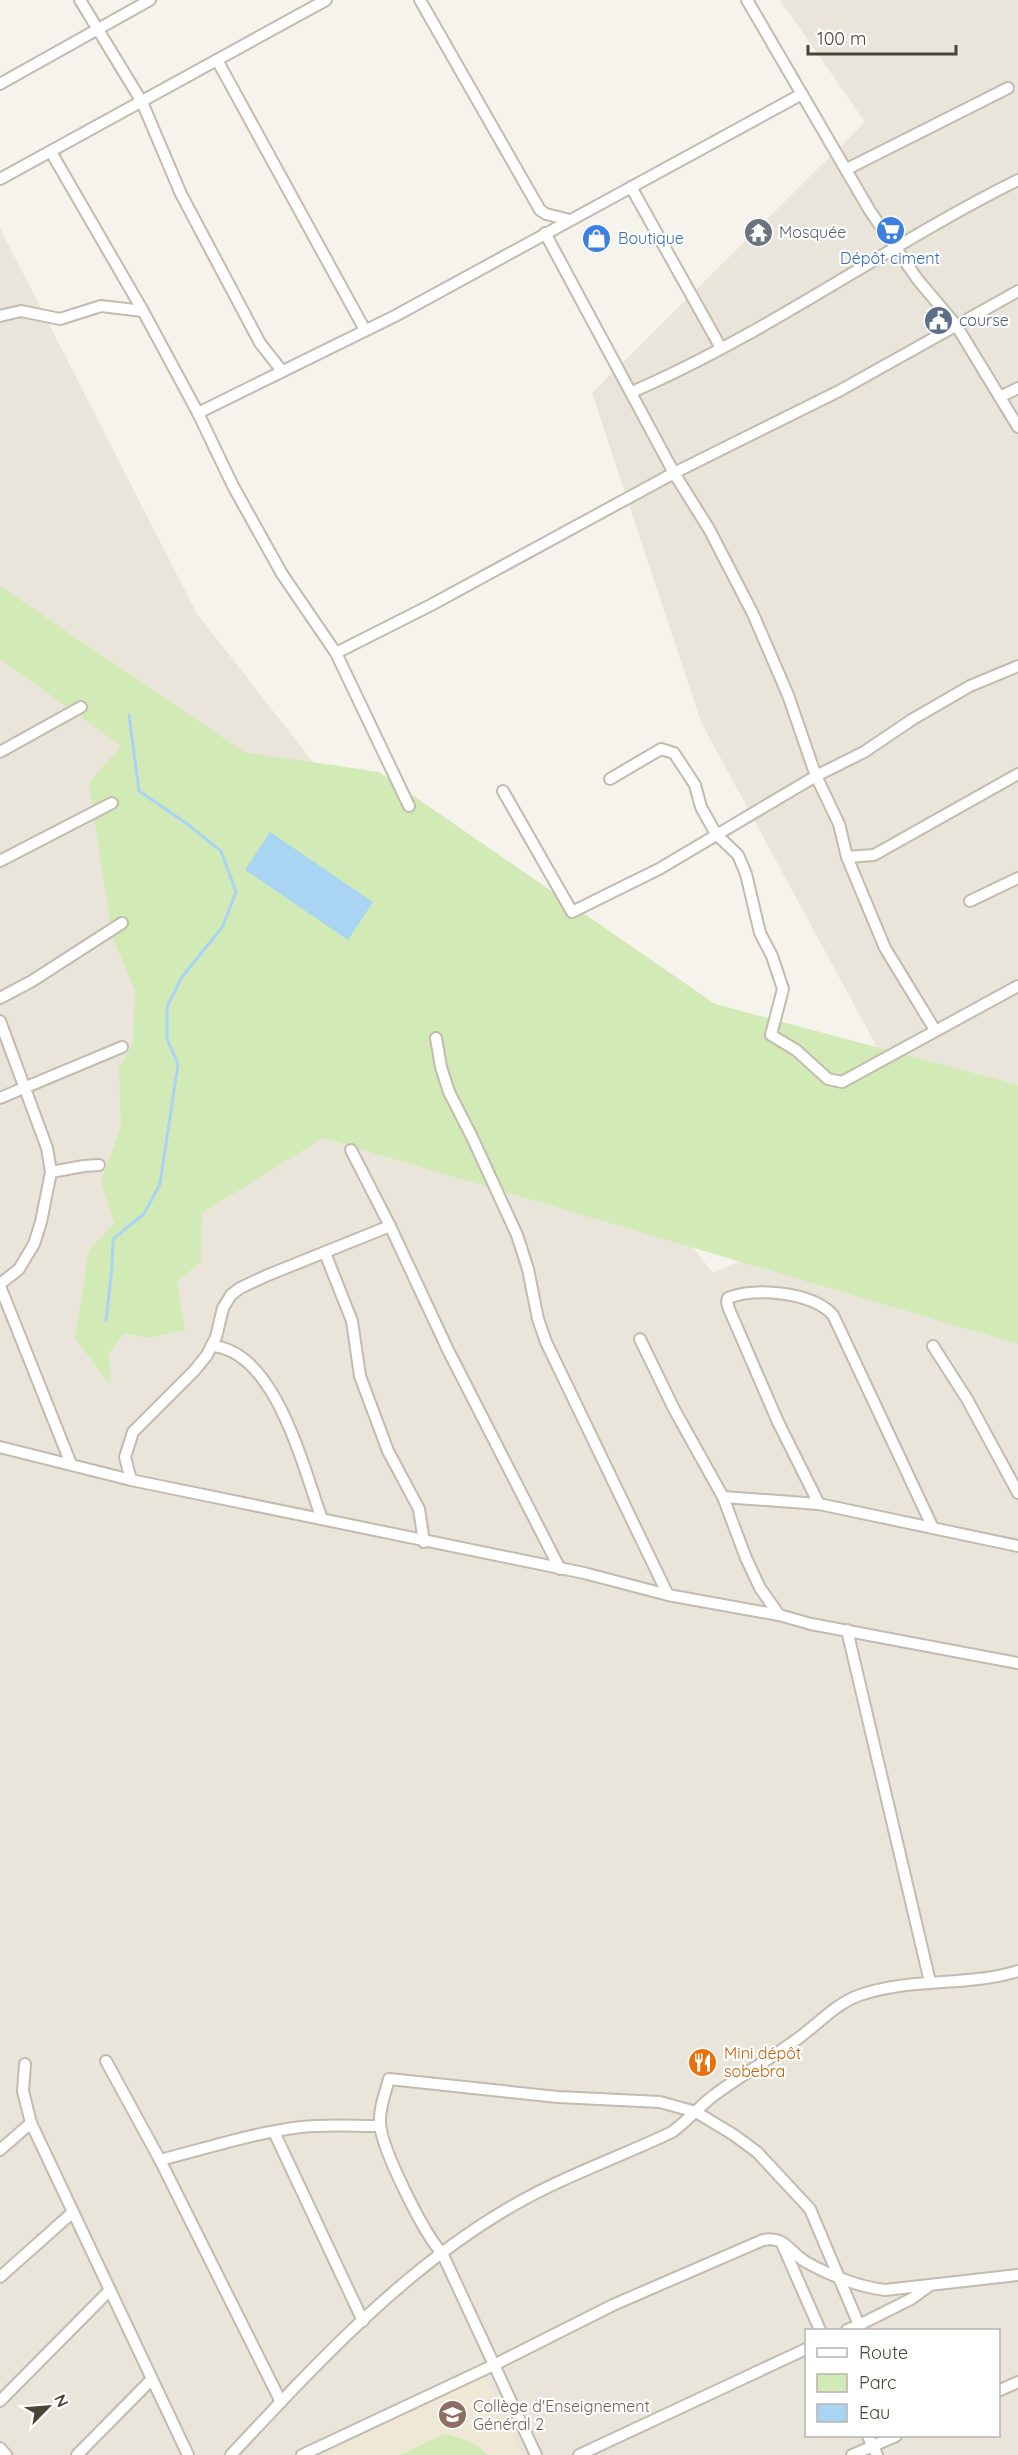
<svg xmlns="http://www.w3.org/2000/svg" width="1018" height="2455" font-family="Quicksand,sans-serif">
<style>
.residential{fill:#eae5da;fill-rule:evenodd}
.education{fill:#efe8d6}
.green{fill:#d2eab5}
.water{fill:#a9d4f2}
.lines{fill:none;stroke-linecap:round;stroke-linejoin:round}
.stream{stroke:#a9d4f2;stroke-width:3}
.street-casing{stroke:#c2bbae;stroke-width:14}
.street{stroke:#fff;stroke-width:10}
.labels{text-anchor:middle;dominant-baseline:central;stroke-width:4.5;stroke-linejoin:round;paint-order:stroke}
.worship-label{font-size:16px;fill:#5b616d;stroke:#fff;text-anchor:start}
.shop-label{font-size:16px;fill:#366cbe;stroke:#fff;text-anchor:start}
.service-label{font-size:16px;fill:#4e5e75;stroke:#fff;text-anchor:start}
.food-label{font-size:16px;fill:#c56008;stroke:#fff;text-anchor:start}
.education-label{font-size:16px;fill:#785e54;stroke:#fff;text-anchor:start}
</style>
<rect width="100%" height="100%" fill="#f6f3ec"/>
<path class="residential" d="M780,0H1018V2455H0V228L197,614L713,1273L943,1169L701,722L592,393L865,122ZM806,2330H998V2436H806Z"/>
<polygon class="education" points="485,2375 522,2455 315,2455"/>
<g class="green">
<polygon points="0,586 244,752 379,772 715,1004 1018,1085 1018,1344 323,1138 202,1213 201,1262 177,1282 185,1330 147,1338 124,1333 109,1353 111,1386 75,1338 89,1250 114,1223 101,1181 121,1127 119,1068 133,1043 135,990 112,936 89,783 121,746 0,659"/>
<path d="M444,2434C461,2438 477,2442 488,2455H400Z"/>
</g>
<polygon class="water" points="270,832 373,902 348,940 245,870"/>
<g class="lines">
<polyline class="stream" points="106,1321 112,1267 113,1239 144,1214 160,1184 178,1064 167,1039 167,1007 182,977 223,926 236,892 221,851 186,823 139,791 129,715"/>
<defs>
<g id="street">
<polyline points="80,0 142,102 181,194 260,343 282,371"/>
<polyline points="420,0 540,210 546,214 570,220"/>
<polyline points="747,0 870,211 918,280 956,325 1018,427"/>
<polyline points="217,60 365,330"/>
<polyline points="0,84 150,0"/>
<polyline points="51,152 143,311 198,413 233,486 282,574 336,653 431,605 674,473 839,391 1018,291"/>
<polyline points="847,169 1008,88"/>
<polyline points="0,179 326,0"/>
<polyline points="631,187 721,348"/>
<polyline points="545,233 674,473 709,529 753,614 788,695 816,776 839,824 847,857 885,948 935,1030"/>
<polyline points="0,316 21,311 60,319 101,306 143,311"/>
<path d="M632,392C767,334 887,245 1018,180"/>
<polyline points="1000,397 1018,388"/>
<polyline points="198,413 395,316 802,94"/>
<polyline points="336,653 409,806"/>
<polyline points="0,752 81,707"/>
<polyline points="610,779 661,749 674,753 695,785 701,807 716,834 738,855 746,874 760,933 772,956 783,989 771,1035 796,1050 828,1079 842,1082 1018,986"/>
<polyline points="503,791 572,912 659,869 816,776 864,752 913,719 970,686 1018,666"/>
<polyline points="847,857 874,855 1018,774"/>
<polyline points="0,861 112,803"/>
<polyline points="970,901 1018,878"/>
<polyline points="0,998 32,981 122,923"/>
<polyline points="0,1021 47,1148 51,1172 41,1222 34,1244 19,1269 0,1284"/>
<polyline points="436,1038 441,1067 449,1092 472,1137 517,1235 528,1269 538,1319 546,1342 668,1595"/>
<polyline points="0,1098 122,1047"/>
<polyline points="351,1150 390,1226"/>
<polyline points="51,1172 84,1166 99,1165"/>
<polyline points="325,1253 352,1321 360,1376 388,1451 419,1509 424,1542"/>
<polyline points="0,1286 71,1464"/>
<polyline points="640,1339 674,1409 723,1497 746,1558 760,1588 779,1615"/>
<path d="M212,1346C276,1351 303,1468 322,1519"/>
<polyline points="933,1346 967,1399 1018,1493"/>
<polyline points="0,1447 131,1480 584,1573 668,1595 779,1615 811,1624 1018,1663"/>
<polyline points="131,1480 125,1457 133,1432 194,1371 207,1355 216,1337 223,1308 231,1295 240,1288 268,1275 390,1226 448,1350 560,1569"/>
<polyline points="723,1497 819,1504 1018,1546"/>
<path d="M819,1504L778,1422L729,1309L727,1302L728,1298C756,1287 812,1292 833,1315L933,1528"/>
<polyline points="847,1630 930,1982"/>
<polyline points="106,2061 160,2160 281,2402"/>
<polyline points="25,2064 23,2091 31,2123 188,2455"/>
<polyline points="274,2132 363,2321"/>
<polyline points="0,2150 31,2123"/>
<path d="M160,2160C207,2148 253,2133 301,2127C327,2124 354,2126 380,2126"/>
<polyline points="783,2246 820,2330"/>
<polyline points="0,2277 72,2213"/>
<polyline points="859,2325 911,2299 929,2286"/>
<polyline points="998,2391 1018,2382"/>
<polyline points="0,2401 109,2291"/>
<polyline points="868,2436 877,2455"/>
<polyline points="0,2448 6,2455"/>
<polyline points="77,2455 151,2380"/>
<path d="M231,2455C316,2364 405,2267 514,2205C564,2176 620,2157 672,2132C687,2121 699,2107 713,2096C741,2075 772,2058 800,2037C820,2022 837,2003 860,1995C912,1977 967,1987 1018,1971"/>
<path d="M302,2455L496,2364L613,2305L763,2240C786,2236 788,2251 806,2262C829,2275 859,2287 885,2290L1018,2275"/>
<path d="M536,2455L442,2253C424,2234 382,2150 380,2124C379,2108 385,2094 389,2079L558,2097L660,2102L696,2112L734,2135L757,2152L810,2209L859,2325L847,2330"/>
<polyline points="579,2455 806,2349"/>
<polyline points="852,2455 896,2436"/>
</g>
</defs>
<use href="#street" class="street-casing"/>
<use href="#street" class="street"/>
</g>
<defs>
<symbol id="supermarket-disc" viewBox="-11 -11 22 22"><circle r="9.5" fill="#3f7fe0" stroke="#fff"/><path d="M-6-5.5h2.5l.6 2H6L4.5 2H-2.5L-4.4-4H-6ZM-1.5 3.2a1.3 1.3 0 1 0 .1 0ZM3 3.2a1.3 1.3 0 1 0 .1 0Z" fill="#fff"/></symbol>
<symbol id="temple-disc" viewBox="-11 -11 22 22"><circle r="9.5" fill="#6b7280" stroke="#fff"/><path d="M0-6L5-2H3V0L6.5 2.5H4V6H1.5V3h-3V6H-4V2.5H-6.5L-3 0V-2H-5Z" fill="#fff"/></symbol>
<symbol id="shop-disc" viewBox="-11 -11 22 22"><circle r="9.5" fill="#3f7fe0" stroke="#fff"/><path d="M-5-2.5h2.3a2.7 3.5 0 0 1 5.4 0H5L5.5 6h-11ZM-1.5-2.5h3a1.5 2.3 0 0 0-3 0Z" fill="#fff"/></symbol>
<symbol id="civic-disc" viewBox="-11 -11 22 22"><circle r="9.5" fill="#5c6f8a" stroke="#fff"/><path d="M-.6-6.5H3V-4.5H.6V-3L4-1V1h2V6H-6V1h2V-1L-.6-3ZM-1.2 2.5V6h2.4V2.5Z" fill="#fff"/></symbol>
<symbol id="restaurant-disc" viewBox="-11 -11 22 22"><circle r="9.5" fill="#e8710a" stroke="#fff"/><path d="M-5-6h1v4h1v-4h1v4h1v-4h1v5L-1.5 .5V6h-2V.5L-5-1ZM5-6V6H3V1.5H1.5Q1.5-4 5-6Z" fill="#fff"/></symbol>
<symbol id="school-disc" viewBox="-11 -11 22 22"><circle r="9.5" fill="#8d6e63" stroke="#fff"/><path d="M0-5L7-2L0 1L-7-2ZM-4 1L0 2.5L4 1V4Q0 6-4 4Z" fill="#fff"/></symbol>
</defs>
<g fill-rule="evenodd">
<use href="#supermarket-disc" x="874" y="214" width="33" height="33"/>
<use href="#temple-disc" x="742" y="216" width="33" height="33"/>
<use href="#shop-disc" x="580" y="222" width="33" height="33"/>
<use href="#civic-disc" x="922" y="304" width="33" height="33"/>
<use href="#restaurant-disc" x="686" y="2046" width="33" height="33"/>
<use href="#school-disc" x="436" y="2398" width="33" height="33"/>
</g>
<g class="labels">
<g class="worship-label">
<text x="779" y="232">Mosquée</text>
</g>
<g class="shop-label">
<text x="618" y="238">Boutique</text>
<text x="890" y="258" text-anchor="middle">Dépôt ciment</text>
</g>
<g class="service-label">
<text x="959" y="320">course</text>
</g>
<g class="food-label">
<text x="724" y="2053">Mini dépôt<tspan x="724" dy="18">sobebra</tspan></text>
</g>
<g class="education-label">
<text x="473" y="2406">Collège d'Enseignement<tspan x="473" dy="18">Général 2</tspan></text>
</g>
</g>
<rect x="805" y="2329" width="195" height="108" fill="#ffffff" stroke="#b7b4b0" stroke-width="1.5"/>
<rect x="817" y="2348" width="30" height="9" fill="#ffffff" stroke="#b7b4b0" stroke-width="1.5"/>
<text x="859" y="2359" font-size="18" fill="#4b4439">Route</text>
<rect x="817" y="2374" width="30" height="18" fill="#d2eab5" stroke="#b7b4b0" stroke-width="1.5"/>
<text x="859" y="2389" font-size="18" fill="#4b4439">Parc</text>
<rect x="817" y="2404" width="30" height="18" fill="#a9d4f2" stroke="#b7b4b0" stroke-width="1.5"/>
<text x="859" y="2419" font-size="18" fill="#4b4439">Eau</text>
<g transform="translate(48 2407) rotate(65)" stroke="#ffffff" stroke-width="4.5" paint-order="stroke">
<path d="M0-4.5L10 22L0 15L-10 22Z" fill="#4b4439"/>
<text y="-9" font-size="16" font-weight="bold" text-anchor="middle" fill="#4b4439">N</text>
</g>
<path d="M808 45v9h148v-9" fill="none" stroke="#4b4439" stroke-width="3"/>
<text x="817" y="45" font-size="18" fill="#4b4439" stroke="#ffffff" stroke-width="4.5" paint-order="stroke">100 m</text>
</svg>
